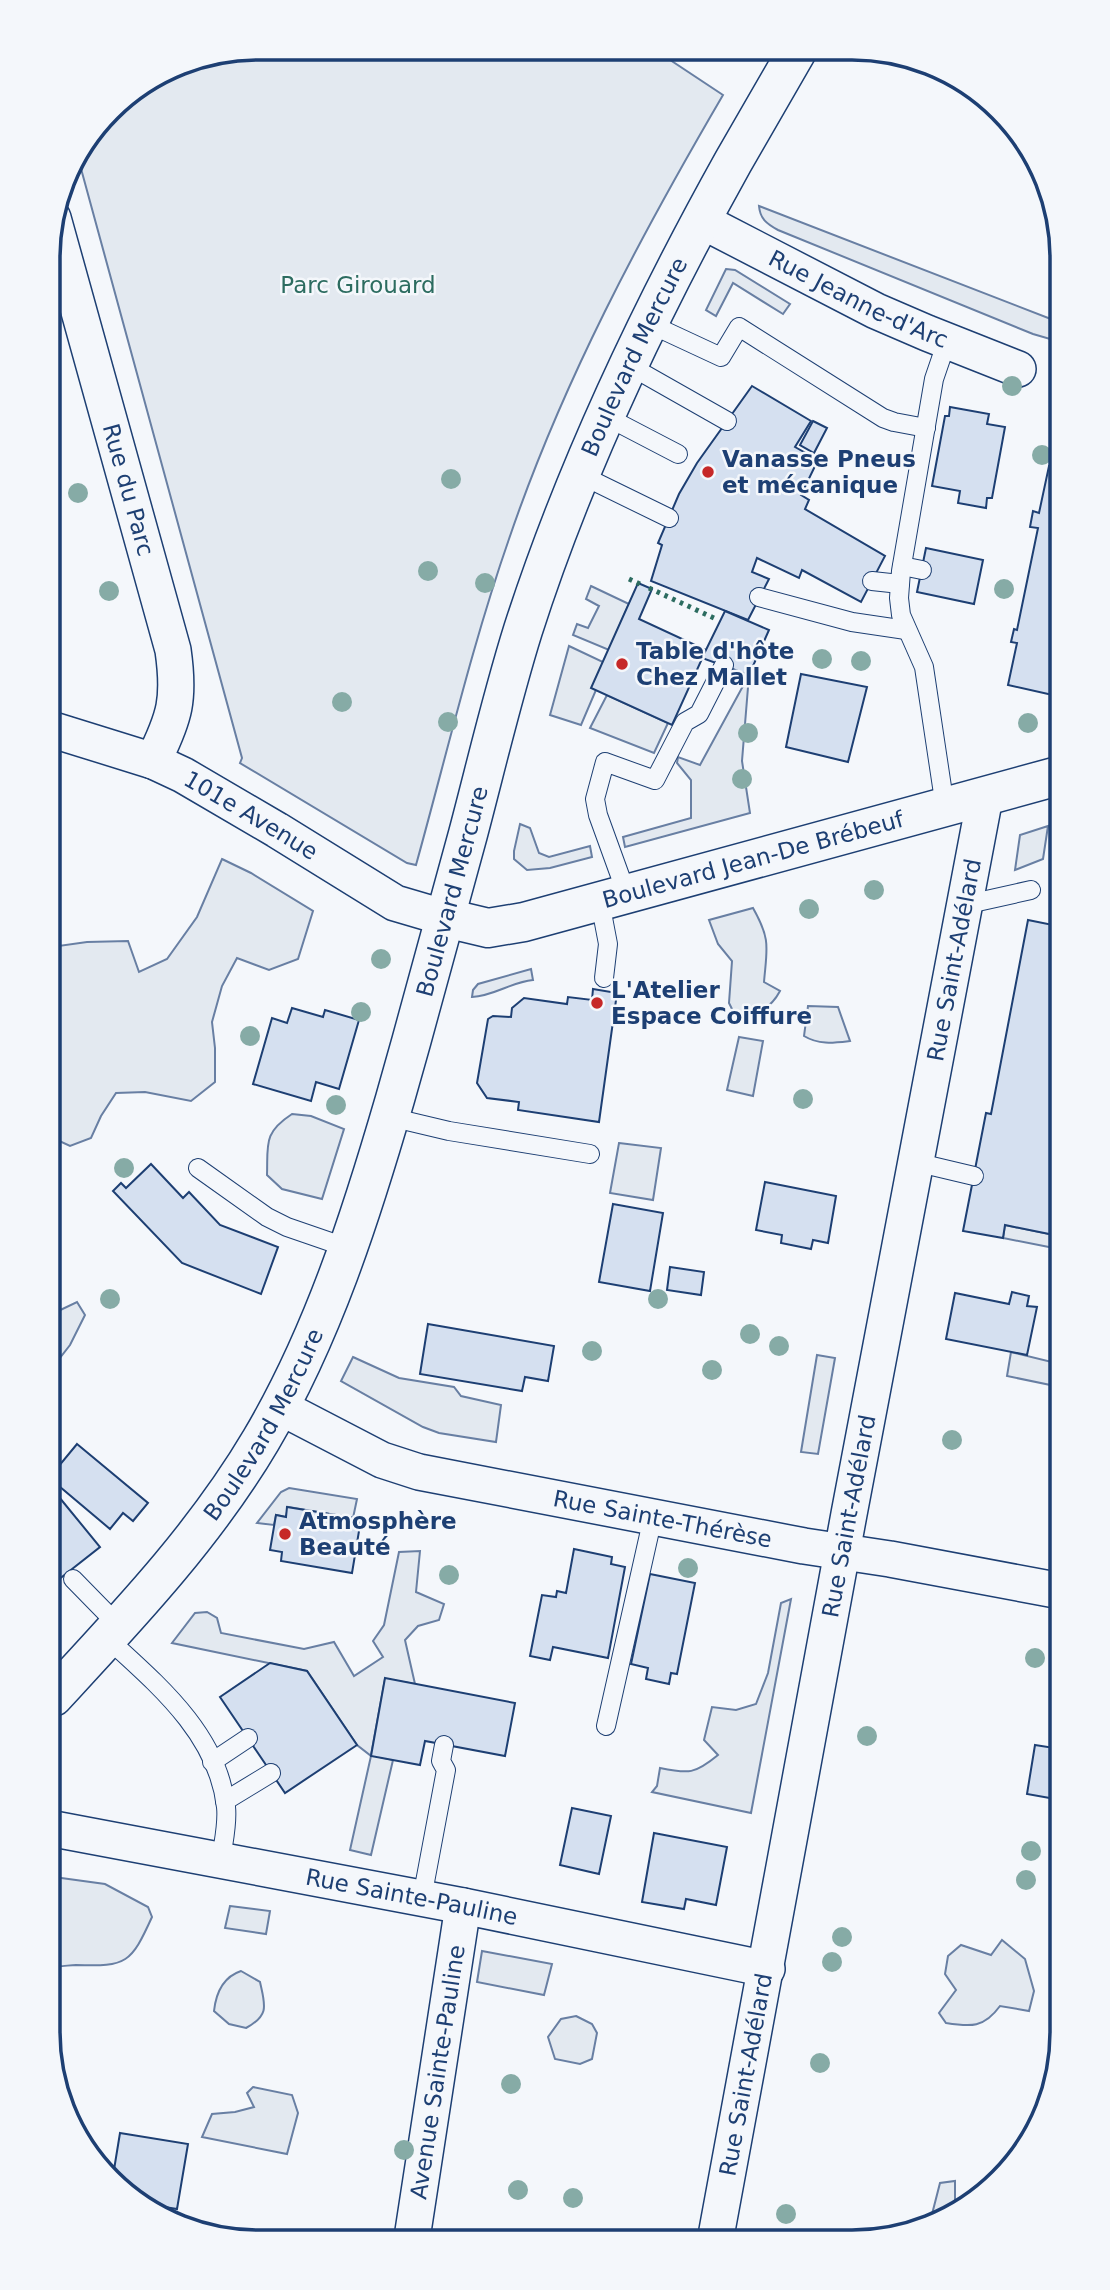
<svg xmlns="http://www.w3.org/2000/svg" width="1110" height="2290" font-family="'DejaVu Sans',sans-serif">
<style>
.green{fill:#e3e9f0;stroke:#687fa3;stroke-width:2}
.building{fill:#d5e0f0;stroke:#1d3f73;stroke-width:2}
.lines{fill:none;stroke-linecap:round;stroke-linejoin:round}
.service-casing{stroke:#1d3f73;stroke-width:20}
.minor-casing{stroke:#1d3f73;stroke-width:38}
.tertiary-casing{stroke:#1d3f73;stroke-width:41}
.service{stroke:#f4f7fb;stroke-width:18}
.minor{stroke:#f4f7fb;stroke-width:35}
.tertiary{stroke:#f4f7fb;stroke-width:38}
.hedge{stroke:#2c6c60;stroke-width:5;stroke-dasharray:3.5 5;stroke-linecap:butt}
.tree{fill:#86aba6}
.poi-dot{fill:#c62828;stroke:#f4f7fb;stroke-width:2.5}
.labels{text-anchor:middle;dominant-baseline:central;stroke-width:5;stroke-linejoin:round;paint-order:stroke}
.park-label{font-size:23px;fill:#2c6c60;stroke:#f4f7fb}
.street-label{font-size:23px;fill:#1d3f73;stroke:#f4f7fb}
.poi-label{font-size:23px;font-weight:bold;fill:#1d3f73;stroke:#f4f7fb;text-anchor:start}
.rim{fill:none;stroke:#1d3f73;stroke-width:3.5}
</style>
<rect width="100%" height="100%" fill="#f4f7fb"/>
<g class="green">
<path d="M258,47L655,50L723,95C640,237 562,383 509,539C472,645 446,757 416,865L407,863L240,763L242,758L77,154L119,100L178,63Z"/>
<path d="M759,206L1056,321V337L1050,339L1033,334L778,230C767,224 760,219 759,206Z"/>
<polygon points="726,269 735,270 790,304 783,314 733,283 716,316 706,310"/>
<polygon points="591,586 629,604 609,650 573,635 577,624 588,628 599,606 586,599"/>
<polygon points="569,646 603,662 596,690 581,725 550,715"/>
<polygon points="749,675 742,761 750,813 625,847 623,837 691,818 691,780 677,763 678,757 700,765"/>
<polygon points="607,695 668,723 654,753 590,728"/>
<polygon points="520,824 530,828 539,853 549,857 590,846 592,857 550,868 527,870 514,859 514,851"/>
<polygon points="1048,826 1043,859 1015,870 1020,835"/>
<polygon points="222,859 251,873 313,911 298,959 269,970 237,958 222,986 212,1022 215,1048 215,1082 191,1101 145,1092 116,1093 101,1116 91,1138 70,1146 55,1139 52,1126 51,947 87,942 128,941 139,972 167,959 197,917"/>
<path d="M753,908C771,940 767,947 764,982L780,991C770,1010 757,1014 736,1017L729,1003L732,961L718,944L709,920Z"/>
<path d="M531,969L533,980C511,982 494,996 472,997L473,990L478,984Z"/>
<path d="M808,1006L838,1007L850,1041C833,1043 819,1045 804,1036Z"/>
<polygon points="739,1037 763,1041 753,1096 727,1090"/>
<path d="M292,1114L311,1116L344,1129L322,1199L282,1189L267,1175C268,1144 263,1133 292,1114Z"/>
<polygon points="619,1143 661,1148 653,1200 610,1193"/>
<polygon points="1005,1225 1059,1236 1059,1249 1003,1238"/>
<polygon points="77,1302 85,1315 70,1345 52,1368 52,1314"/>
<polygon points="1011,1352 1060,1364 1060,1387 1007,1376"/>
<polygon points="817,1355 835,1358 818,1454 801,1452"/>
<polygon points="353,1357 399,1378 454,1387 461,1396 501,1405 496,1442 439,1433 423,1427 341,1381"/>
<polygon points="289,1488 357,1499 353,1518 288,1507 286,1517 276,1515 274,1525 257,1523 281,1492"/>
<polygon points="420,1551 416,1592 444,1604 439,1620 418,1626 405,1640 415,1684 385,1679 371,1755 393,1760 371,1855 350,1850 371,1756 357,1745 307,1671 172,1643 195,1613 207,1612 217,1618 221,1633 304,1649 334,1642 354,1676 383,1657 373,1641 384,1625 399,1552"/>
<path d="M791,1599L751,1813L652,1792L657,1786L660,1768C689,1774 695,1774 718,1755L704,1740L712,1707L736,1710L756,1704L768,1673L781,1603Z"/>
<path d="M54,1877L105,1884L148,1907L152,1917C131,1963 127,1967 76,1965C69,1965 61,1967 54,1966Z"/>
<polygon points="230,1906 270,1911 266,1934 225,1928"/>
<path d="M1002,1940L1025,1959L1034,1991L1029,2011L1000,2006C984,2028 971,2027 946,2023L939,2013L956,1990L945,1974L948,1956L961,1945L991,1955Z"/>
<polygon points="482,1951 552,1964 544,1995 477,1982"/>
<path d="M241,1971L260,1982C265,2005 270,2015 246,2028L229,2024L214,2011C216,1993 223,1977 241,1971Z"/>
<polygon points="576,2016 592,2024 597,2033 592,2059 580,2064 555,2059 548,2037 561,2019"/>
<polygon points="253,2087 292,2095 298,2113 287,2154 202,2137 212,2114 235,2112 254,2107 247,2093"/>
<polygon points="955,2181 955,2201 972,2205 929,2226 940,2183"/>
</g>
<g class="building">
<polygon points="752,386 811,421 795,447 818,460 801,495 809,500 805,509 885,556 861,602 802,570 799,578 757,558 752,572 769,579 748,620 651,581 662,545 658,543 679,494 697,463"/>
<polygon points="950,407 989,414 987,424 1005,427 992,498 987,498 986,508 958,503 960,491 932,486 945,416 949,416"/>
<polygon points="813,421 827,428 814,453 800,445"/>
<polygon points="1049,466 1056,467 1057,696 1008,685 1017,643 1011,642 1014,629 1017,630 1038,528 1030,527 1033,511 1039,513"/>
<polygon points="926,548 983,560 974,604 917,592"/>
<polygon points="638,583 652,589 639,619 706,650 672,725 591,688"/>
<polygon points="725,611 769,630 749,675 702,658"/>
<polygon points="801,674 867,687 848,762 786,747"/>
<polygon points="1028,920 1058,926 1059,1236 1005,1225 1003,1238 963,1231 986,1113 991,1114"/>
<polygon points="593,989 617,993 599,1122 518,1110 519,1102 487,1098 477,1083 488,1019 493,1016 511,1017 512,1008 524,998 567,1004 568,997 592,1000"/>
<polygon points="292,1008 323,1017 325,1010 359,1020 339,1089 316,1082 311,1101 253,1084 272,1018 287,1023"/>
<polygon points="151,1164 183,1198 189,1192 220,1225 278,1247 261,1294 182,1263 113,1191 121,1183 126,1188"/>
<polygon points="765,1182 836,1196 828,1243 813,1240 811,1249 781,1243 782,1235 756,1230"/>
<polygon points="613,1204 663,1213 650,1291 599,1282"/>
<polygon points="670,1267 704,1272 701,1295 667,1290"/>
<polygon points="1012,1292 1029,1296 1027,1306 1037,1307 1027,1355 946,1339 955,1293 1009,1304"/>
<polygon points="428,1324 554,1346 548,1381 525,1377 522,1391 420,1374"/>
<polygon points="77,1444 148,1503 133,1521 123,1513 110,1529 53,1481 53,1473"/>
<polygon points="59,1497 100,1547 53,1584 53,1502"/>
<polygon points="287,1507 361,1519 352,1573 281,1561 282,1552 270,1550 276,1515 286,1517"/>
<polygon points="574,1549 612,1557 611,1564 625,1567 608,1658 553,1647 550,1660 530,1656 542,1595 556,1597 557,1591 566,1593"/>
<polygon points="650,1574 695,1583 677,1674 671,1673 669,1684 646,1679 648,1668 631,1664"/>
<polygon points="270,1663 307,1671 357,1745 285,1793 220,1697"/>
<polygon points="385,1678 515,1703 505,1756 425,1741 420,1765 371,1756"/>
<polygon points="1035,1745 1061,1749 1061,1800 1027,1794"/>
<polygon points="572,1808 611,1816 599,1874 560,1865"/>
<polygon points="654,1833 727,1847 716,1905 686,1899 684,1909 642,1902"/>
<polygon points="120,2133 188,2144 177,2209 146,2204 119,2190 112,2182"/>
</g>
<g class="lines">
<defs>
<g id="service">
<polyline points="650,324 721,357 739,327 883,418 894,422 926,428"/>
<polyline points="630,366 727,421"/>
<polyline points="607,417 678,454"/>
<polyline points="581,475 669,518"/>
<polyline points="902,566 922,570"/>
<polyline points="872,581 900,584"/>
<polyline points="759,597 852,622 906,630"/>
<polyline points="945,807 924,667 901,615 899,598 901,571 934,379 947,341"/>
<polyline points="627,895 598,815 595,799 605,762 655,780 685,722 699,714 724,665"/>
<polyline points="600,902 608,944 604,978"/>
<polyline points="964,905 1031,890"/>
<polyline points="390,1117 449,1131 590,1154"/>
<polyline points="915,1162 974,1176"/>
<polyline points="198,1168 267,1217 287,1227 348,1248"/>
<polyline points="73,1579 119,1626"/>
<path d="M107,1638C157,1684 218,1734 226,1807C228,1824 223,1843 221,1860"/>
<polyline points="606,1726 653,1517"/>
<polyline points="212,1762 248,1738"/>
<polyline points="225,1801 271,1773"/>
<polyline points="422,1898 446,1770 441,1761 444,1745"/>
</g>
<g id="minor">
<path id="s1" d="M53,218L173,650C180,699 175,717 153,761"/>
<path id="s2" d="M702,221L876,311L927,333L1018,369"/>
<path id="s3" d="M50,729L153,761L183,775L277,830L395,903L446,918"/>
<path id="s4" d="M280,1407L382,1460L419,1472L804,1546L890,1559L1061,1591"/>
<path id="s5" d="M54,1829L463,1906L767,1969"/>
<path id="s6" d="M716,2236L849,1514L985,797"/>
<path id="s7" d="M412,2238L463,1906"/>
</g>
<g id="tertiary">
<path id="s8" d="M446,918L488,928L524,922L1058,776"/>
<path id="s9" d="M53,1697C128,1616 205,1535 261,1440C323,1335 361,1216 395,1099C420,1011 444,923 468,834C486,766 502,697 523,630C575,468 650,311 733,162C754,125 776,88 797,51"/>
</g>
</defs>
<use href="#service" class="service-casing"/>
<use href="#minor" class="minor-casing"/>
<use href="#tertiary" class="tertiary-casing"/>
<use href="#service" class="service"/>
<use href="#minor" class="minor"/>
<use href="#tertiary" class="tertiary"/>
<g class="hedge">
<polyline points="629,579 640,584"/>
<polyline points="649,588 716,619"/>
</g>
</g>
<g class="tree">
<circle cx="1012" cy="386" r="10"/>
<circle cx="1042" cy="455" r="10"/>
<circle cx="451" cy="479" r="10"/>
<circle cx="78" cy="493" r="10"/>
<circle cx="428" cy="571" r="10"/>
<circle cx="485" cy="583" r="10"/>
<circle cx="1004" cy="589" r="10"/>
<circle cx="109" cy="591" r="10"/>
<circle cx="822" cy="659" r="10"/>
<circle cx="861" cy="661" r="10"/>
<circle cx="342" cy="702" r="10"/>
<circle cx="448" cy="722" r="10"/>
<circle cx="1028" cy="723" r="10"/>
<circle cx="748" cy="733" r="10"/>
<circle cx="742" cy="779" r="10"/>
<circle cx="874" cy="890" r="10"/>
<circle cx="809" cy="909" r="10"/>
<circle cx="381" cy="959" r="10"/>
<circle cx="361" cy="1012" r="10"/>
<circle cx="250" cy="1036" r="10"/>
<circle cx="803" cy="1099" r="10"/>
<circle cx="336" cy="1105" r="10"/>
<circle cx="124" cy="1168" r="10"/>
<circle cx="110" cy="1299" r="10"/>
<circle cx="658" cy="1299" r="10"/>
<circle cx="750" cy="1334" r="10"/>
<circle cx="779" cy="1346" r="10"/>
<circle cx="592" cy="1351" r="10"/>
<circle cx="712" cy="1370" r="10"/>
<circle cx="952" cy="1440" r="10"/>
<circle cx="688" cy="1568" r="10"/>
<circle cx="449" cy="1575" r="10"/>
<circle cx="1035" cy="1658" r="10"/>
<circle cx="867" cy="1736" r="10"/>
<circle cx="1031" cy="1851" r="10"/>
<circle cx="1026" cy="1880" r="10"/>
<circle cx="842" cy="1937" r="10"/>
<circle cx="832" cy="1962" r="10"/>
<circle cx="820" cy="2063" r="10"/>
<circle cx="511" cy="2084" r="10"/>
<circle cx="404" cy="2150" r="10"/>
<circle cx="518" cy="2190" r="10"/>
<circle cx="573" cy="2198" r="10"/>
<circle cx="786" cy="2214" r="10"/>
</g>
<g class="poi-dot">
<circle cx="708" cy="472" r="7"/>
<circle cx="622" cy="664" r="7"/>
<circle cx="597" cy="1003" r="7"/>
<circle cx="285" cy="1534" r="7"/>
</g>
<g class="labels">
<g class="park-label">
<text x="358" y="285">Parc Girouard</text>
</g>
<g class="street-label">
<text stroke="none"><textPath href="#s2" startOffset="175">Rue Jeanne-d'Arc</textPath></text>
<text stroke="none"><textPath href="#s9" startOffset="1480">Boulevard Mercure</textPath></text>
<text stroke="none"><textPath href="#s1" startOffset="282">Rue du Parc</textPath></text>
<text stroke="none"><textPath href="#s3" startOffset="220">101e Avenue</textPath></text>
<text stroke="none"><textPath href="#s8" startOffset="317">Boulevard Jean-De Brébeuf</textPath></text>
<text stroke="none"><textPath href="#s9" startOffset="914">Boulevard Mercure</textPath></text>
<text stroke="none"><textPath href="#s6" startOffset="1298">Rue Saint-Adélard</textPath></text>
<text stroke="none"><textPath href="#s9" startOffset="346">Boulevard Mercure</textPath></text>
<text stroke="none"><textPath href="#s6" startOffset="732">Rue Saint-Adélard</textPath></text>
<text stroke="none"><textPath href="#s4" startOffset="402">Rue Sainte-Thérèse</textPath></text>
<text stroke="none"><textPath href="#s5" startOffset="364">Rue Sainte-Pauline</textPath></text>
<text stroke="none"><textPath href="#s7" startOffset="168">Avenue Sainte-Pauline</textPath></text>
<text stroke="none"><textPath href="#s6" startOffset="164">Rue Saint-Adélard</textPath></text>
</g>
<g class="poi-label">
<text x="722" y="459">Vanasse Pneus<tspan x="722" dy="26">et mécanique</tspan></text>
<text x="636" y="651">Table d'hôte<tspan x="636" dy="26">Chez Mallet</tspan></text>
<text x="611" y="990">L'Atelier<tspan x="611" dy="26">Espace Coiffure</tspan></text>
<text x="299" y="1521">Atmosphère<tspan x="299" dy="26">Beauté</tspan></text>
</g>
</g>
<path d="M0 0H1110V2290H0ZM258 60H852A198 198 0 0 1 1050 258V2032A198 198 0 0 1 852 2230H258A198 198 0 0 1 60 2032V258A198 198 0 0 1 258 60Z" fill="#f4f7fb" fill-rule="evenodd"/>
<path class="rim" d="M258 60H852A198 198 0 0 1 1050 258V2032A198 198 0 0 1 852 2230H258A198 198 0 0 1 60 2032V258A198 198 0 0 1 258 60Z"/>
</svg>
